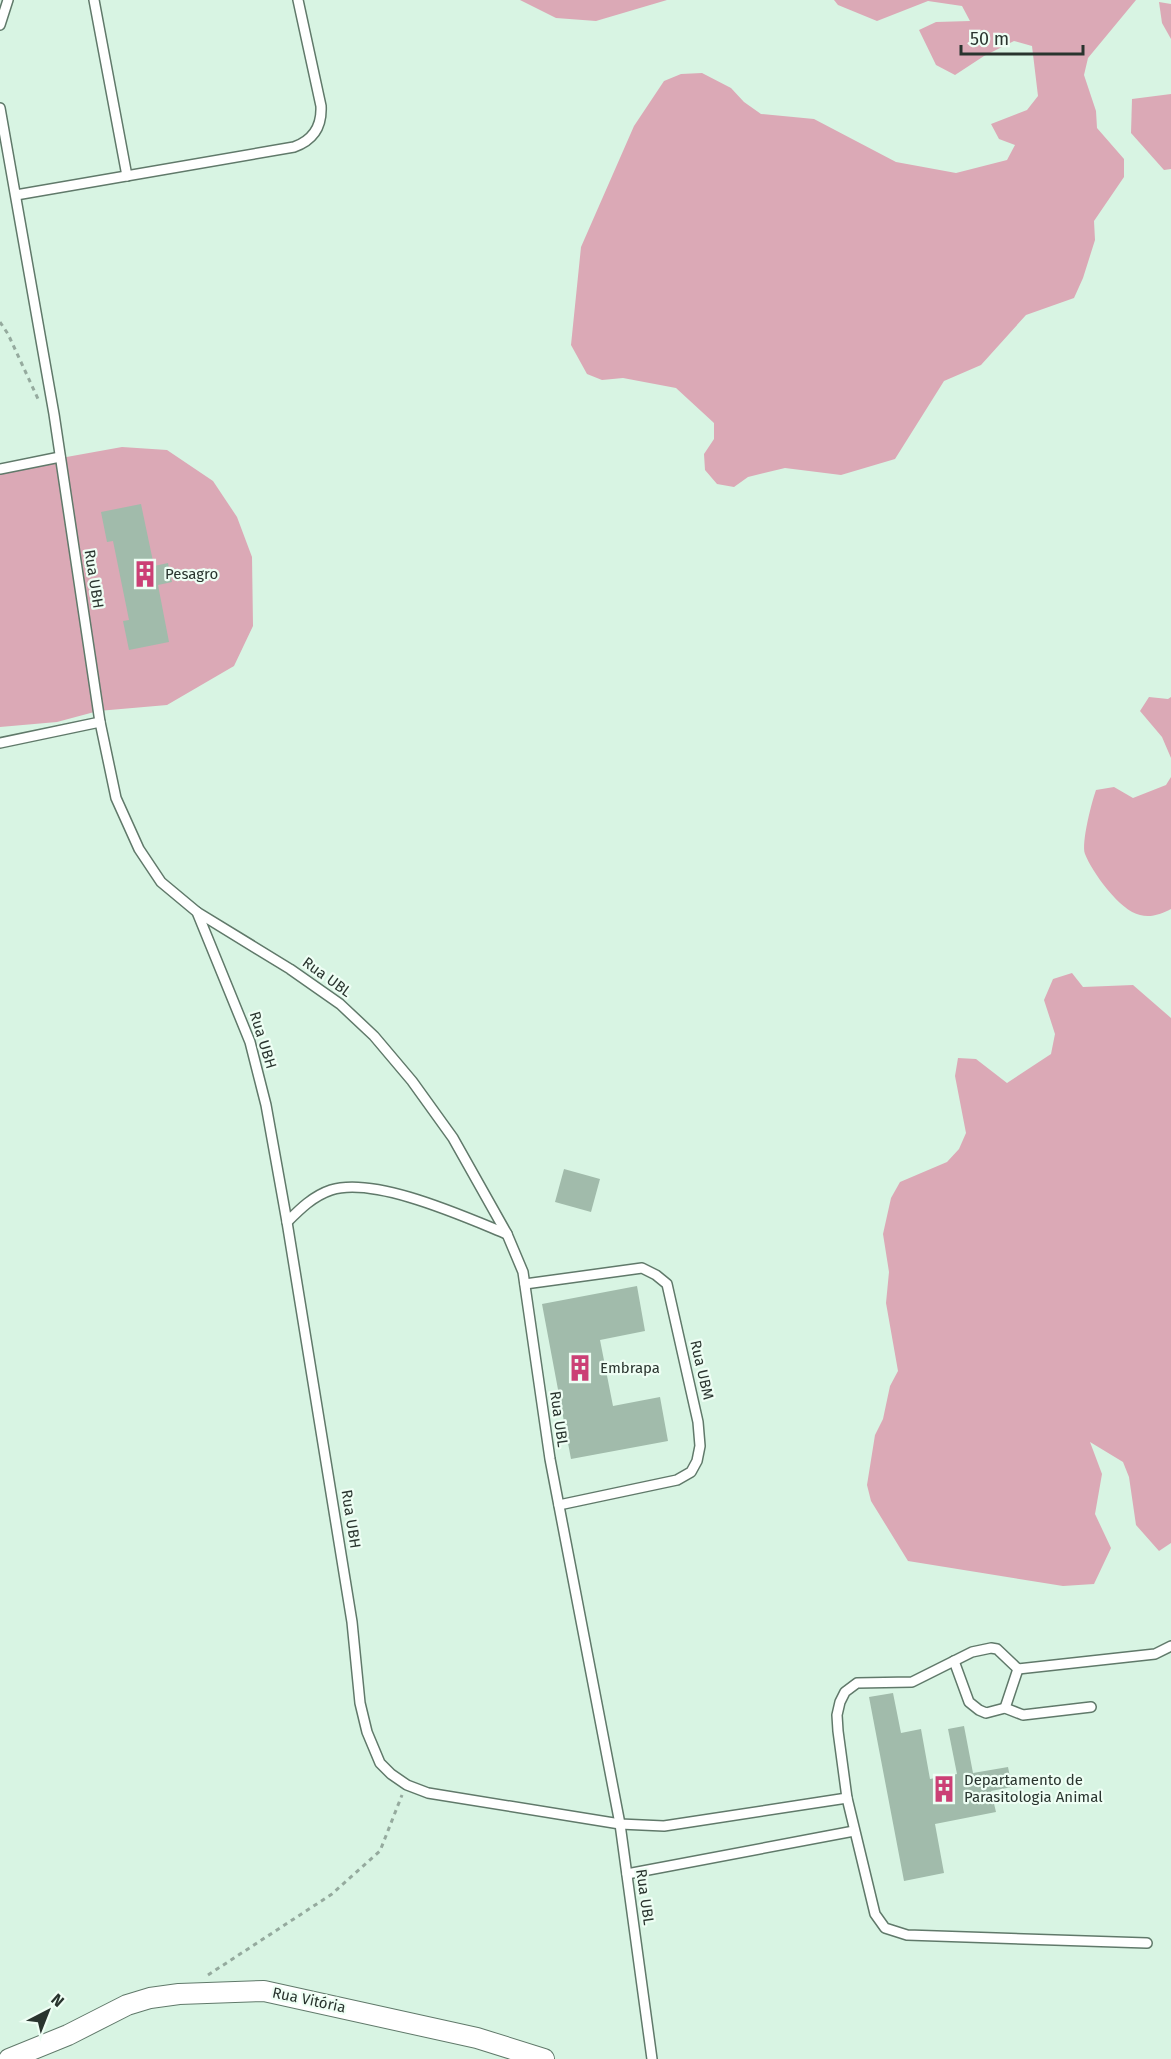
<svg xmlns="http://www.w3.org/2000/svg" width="1171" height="2059" font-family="'Fira Sans',sans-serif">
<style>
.green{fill:#dba9b6}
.building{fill:#a1bbab}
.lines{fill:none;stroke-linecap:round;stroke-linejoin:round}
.lane-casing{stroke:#60796a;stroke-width:12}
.street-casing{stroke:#60796a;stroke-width:22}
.path{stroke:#95aa9e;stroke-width:3;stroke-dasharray:4.5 4.5;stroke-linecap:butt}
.lane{stroke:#fff;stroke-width:9}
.street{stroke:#fff;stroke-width:20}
.labels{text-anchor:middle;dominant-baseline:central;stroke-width:4.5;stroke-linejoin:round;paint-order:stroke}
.poi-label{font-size:15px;fill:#29342e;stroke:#eefef4;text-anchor:start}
.street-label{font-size:15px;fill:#29342e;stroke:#eefef4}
</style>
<rect width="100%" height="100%" fill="#d8f4e3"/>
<g class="green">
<polygon points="520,0 667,0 596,21 556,18"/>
<polygon points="834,0 1136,0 1088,58 1084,75 1096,111 1097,128 1124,159 1124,177 1094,221 1095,240 1083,278 1074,298 1026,315 981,365 944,381 895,459 841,475 785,468 748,477 734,487 717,484 705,470 704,454 714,439 714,423 676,388 623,378 602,380 587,374 571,345 581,247 634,126 664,81 681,74 702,73 731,88 744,102 761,114 814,119 896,162 956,173 1007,160 1015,145 999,139 991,124 1027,110 1038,96 1032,46 1014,41 984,56 955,75 936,65 919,30 936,22 970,21 962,6 928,1 877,21 838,5"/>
<polygon points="1159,2 1171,4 1171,39 1162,23"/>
<polygon points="1171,94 1171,169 1164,170 1131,133 1132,99"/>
<polygon points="122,447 167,450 213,481 237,517 252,557 253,626 234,666 167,705 98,711 57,722 0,727 0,469"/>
<polygon points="1149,697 1168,699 1171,697 1171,758 1162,737 1140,711"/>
<path d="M1171,777V909C1161,914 1151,918 1140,915C1120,911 1092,872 1085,854C1081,843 1092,801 1096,790L1114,787L1133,798L1166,785Z"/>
<polygon points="1072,973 1083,987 1133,985 1171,1018 1171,1543 1159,1551 1136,1525 1129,1477 1123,1462 1090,1442 1102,1474 1095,1514 1111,1548 1094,1584 1063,1586 908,1561 871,1501 867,1485 875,1435 883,1419 890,1386 898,1371 886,1303 889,1272 883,1234 891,1198 900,1182 947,1162 959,1149 966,1133 955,1076 958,1058 976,1059 1007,1083 1051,1054 1055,1034 1044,1000 1053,979"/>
</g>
<g class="building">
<polygon points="141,504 154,566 168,563 172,582 158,585 169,642 129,650 123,621 129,620 113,541 107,542 101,512"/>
<polygon points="564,1169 600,1179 591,1212 555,1202"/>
<polygon points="637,1286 645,1331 600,1340 613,1406 660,1397 668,1441 571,1459 542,1304"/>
<polygon points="893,1693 901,1733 921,1729 930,1779 957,1774 948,1729 964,1726 973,1773 1008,1767 1012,1787 991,1791 996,1812 935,1824 944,1873 904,1881 869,1697"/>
</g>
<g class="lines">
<defs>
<g id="lane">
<polyline points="94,0 127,176"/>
<polyline points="0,25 8,0"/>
<polyline points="0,108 54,414 100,722 116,798 139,849 161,882 197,912 250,1042 266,1105 287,1222 352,1622 360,1703 367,1732 380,1763 391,1774 407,1785 428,1793 620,1824 664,1826 847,1798"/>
<path d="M16,195L294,147C314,140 322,126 321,106L298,0"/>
<polyline points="0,469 60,457"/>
<polyline points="0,743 100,722"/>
<polyline points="197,912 290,969 340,1004 374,1036 412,1081 453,1138 507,1234 523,1272 550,1459 620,1824 652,2059"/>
<path d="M287,1222C300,1209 313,1196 331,1190C375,1176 465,1217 507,1234"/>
<polyline points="525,1284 642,1268 656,1275 667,1284 698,1422 700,1446 697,1461 691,1472 677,1480 559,1505"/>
<polyline points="954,1661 969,1702 979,1710 986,1713 1005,1708 1023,1715 1091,1707"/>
<polyline points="1005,1708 1018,1669"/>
<polyline points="627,1874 854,1831"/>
<polyline points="1147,1943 907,1935 885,1928 875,1914 847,1798 838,1731 837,1715 840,1702 845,1692 857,1683 912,1682 972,1652 991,1648 997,1649 1018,1669 1155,1654 1171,1646"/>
</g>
<polyline id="street" points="9,2059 68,2035 127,2005 150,1998 179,1994 264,1991 477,2038 544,2059"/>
</defs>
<use href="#lane" class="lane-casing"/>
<use href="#street" class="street-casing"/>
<g class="path">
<polyline points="0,322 8,334 39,401"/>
<polyline points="208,1975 332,1894 380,1851 402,1795"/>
</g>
<use href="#lane" class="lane"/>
<use href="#street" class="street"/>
</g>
<defs>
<symbol id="building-bare" viewBox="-9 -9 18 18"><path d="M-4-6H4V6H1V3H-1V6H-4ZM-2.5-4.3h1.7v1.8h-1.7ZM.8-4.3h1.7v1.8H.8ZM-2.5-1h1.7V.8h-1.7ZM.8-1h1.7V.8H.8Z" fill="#cb4075" stroke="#eefef4" stroke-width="2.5" paint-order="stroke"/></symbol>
</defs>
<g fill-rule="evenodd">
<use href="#building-bare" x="126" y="555" width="38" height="38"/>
<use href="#building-bare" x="561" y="1349" width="38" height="38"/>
<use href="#building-bare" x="925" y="1770" width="38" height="38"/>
</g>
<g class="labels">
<g class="poi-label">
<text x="165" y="574">Pesagro</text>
<text x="600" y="1368">Embrapa</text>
<text x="964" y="1780">Departamento de<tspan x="964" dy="17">Parasitologia Animal</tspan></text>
</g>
<g class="street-label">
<text transform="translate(94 579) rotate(81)">Rua UBH</text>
<text transform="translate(327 977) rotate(36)">Rua UBL</text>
<text transform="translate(263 1040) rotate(73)">Rua UBH</text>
<text transform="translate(702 1370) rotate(77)">Rua UBM</text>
<text transform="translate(559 1419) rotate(82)">Rua UBL</text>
<text transform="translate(351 1519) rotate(81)">Rua UBH</text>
<text transform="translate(645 1897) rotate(82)">Rua UBL</text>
<text transform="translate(309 2000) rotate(12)">Rua Vitória</text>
</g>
</g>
<g transform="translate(48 2011) rotate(42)" stroke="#eefef4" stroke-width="4.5" paint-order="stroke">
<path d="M0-4.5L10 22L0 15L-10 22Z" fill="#29342e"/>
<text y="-9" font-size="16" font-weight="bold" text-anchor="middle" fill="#29342e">N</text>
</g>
<path d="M961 45v9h122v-9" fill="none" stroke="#29342e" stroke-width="3"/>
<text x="970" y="45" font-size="18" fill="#29342e" stroke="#eefef4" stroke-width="4.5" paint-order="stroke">50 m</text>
</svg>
